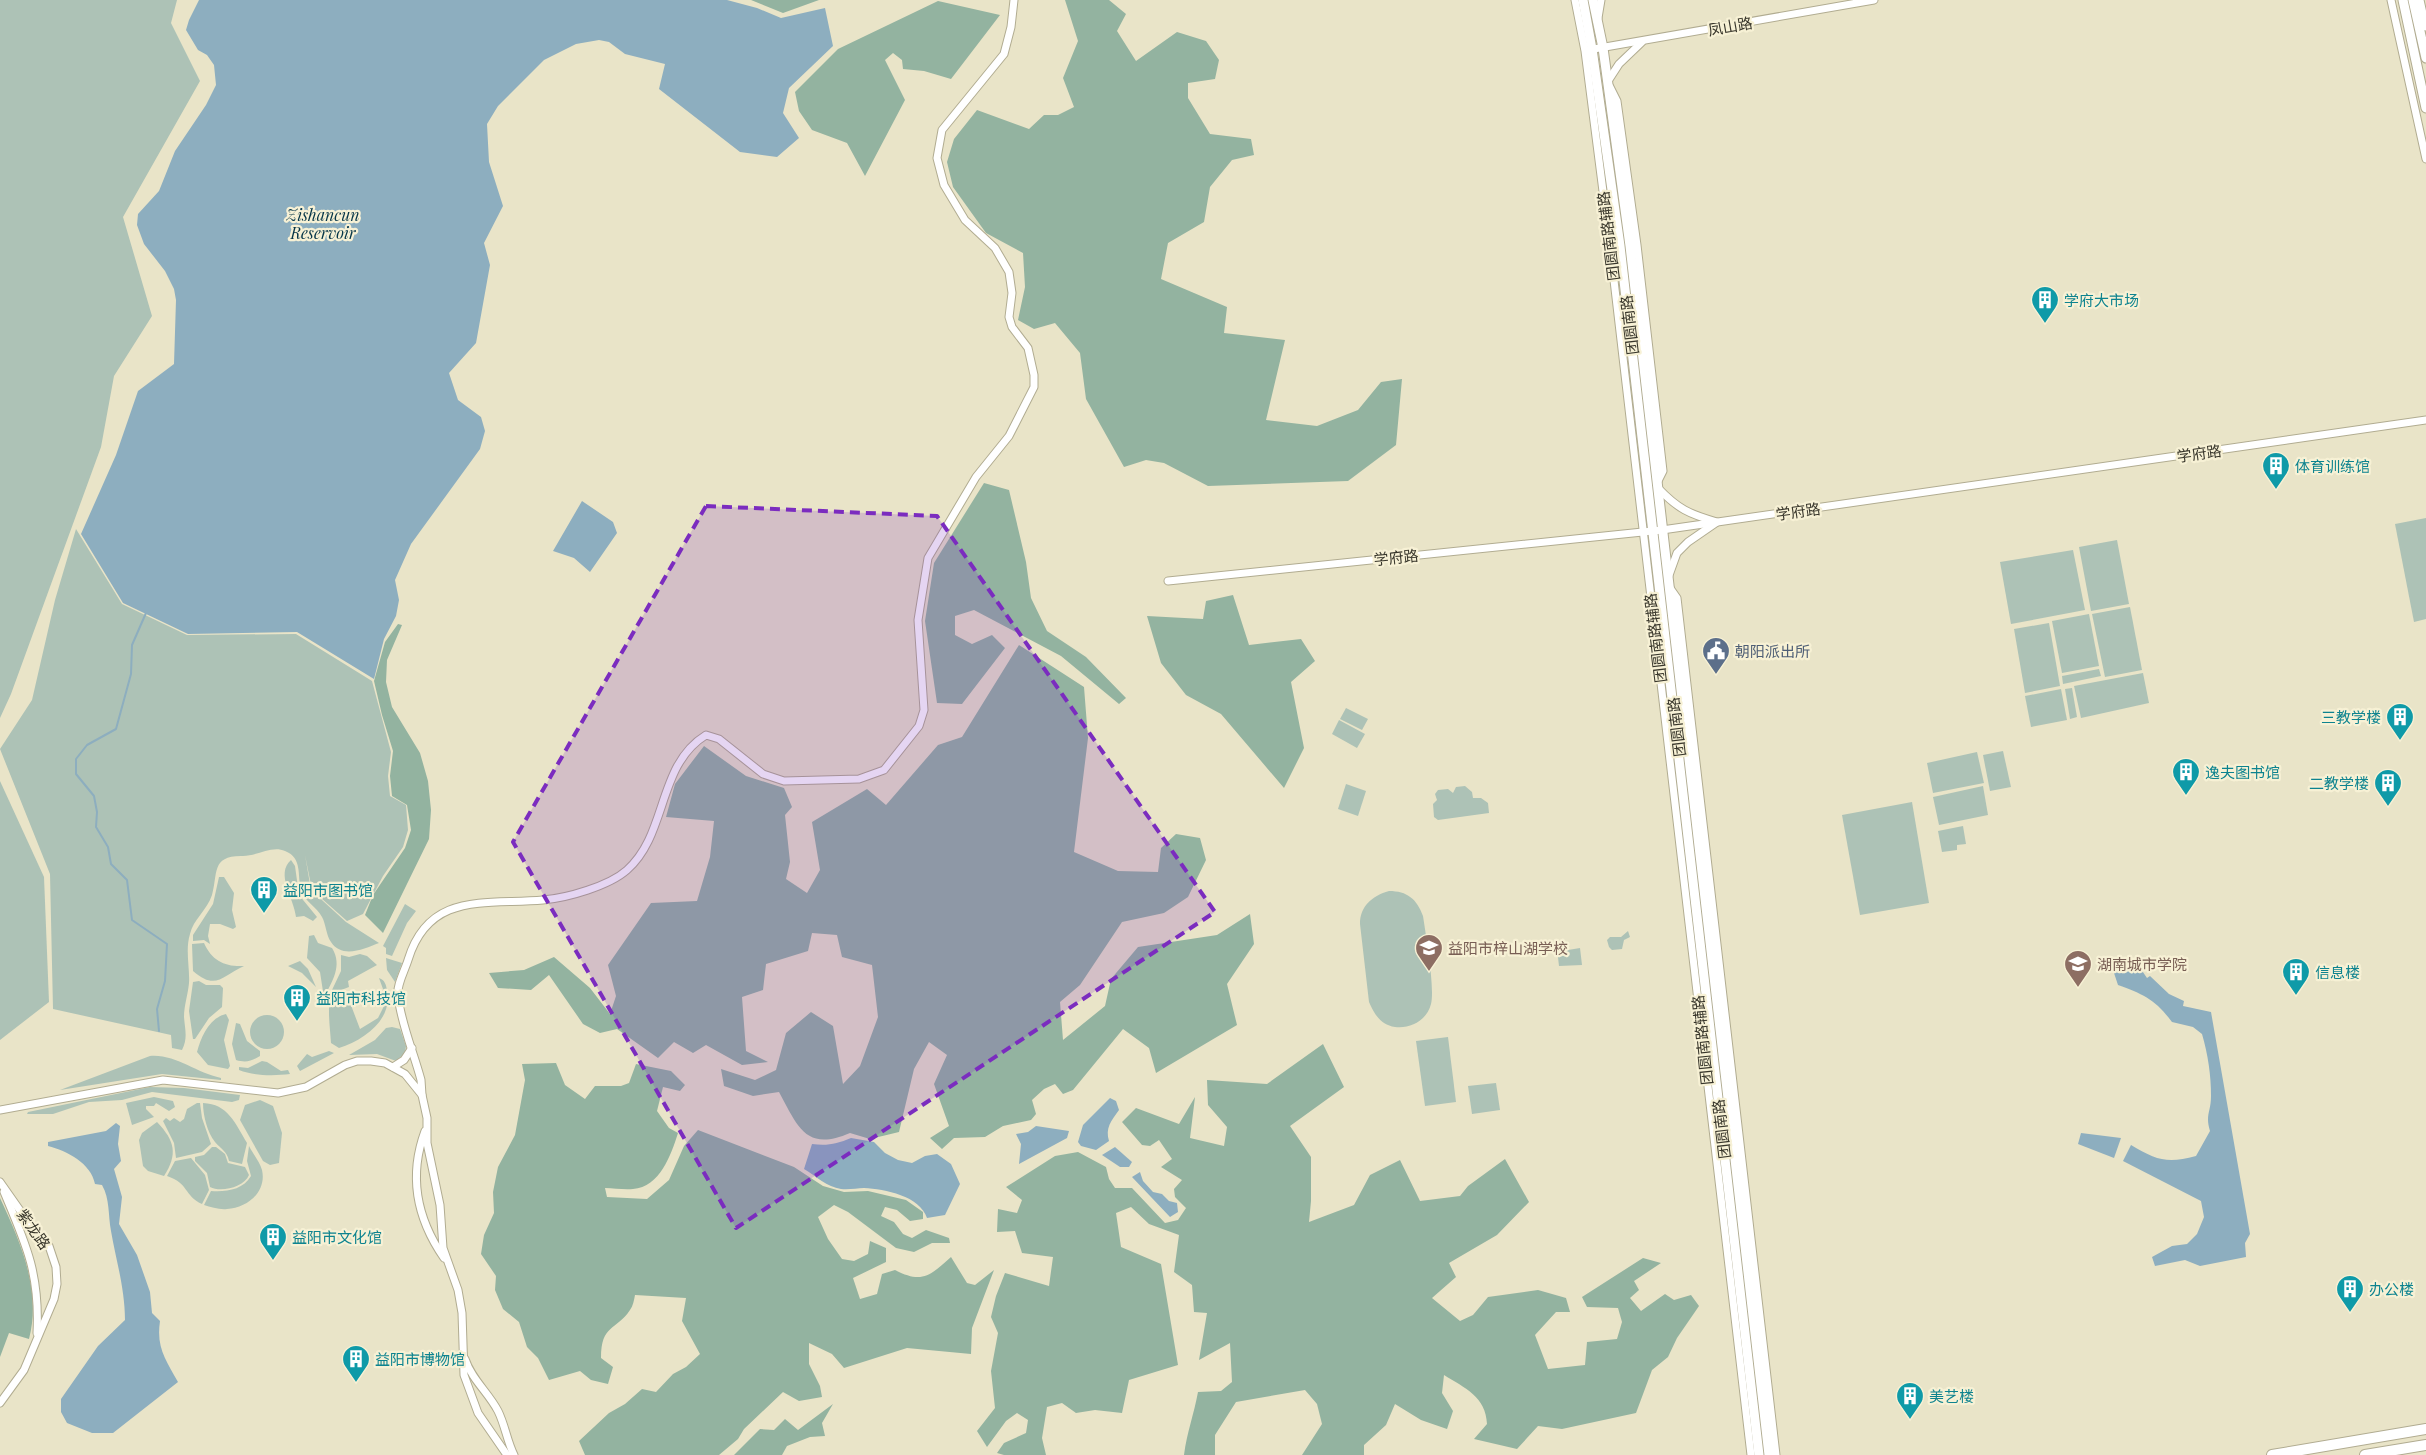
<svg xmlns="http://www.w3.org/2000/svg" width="2426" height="1455" font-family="'Playfair Display','Noto Sans SC',serif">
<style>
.green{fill:#adc2b6}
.forest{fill:#93b3a0}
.water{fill:#8daebf}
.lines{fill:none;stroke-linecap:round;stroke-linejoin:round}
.stream{stroke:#8daebf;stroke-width:2}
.minor-casing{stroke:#b1ac91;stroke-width:9}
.major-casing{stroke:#b1ac91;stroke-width:11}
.highway-casing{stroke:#b1ac91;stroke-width:12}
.minor{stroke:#fff;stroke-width:7}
.major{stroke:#fff;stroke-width:9}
.highway{stroke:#fff;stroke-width:10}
.marked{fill:#7b2cbf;fill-opacity:0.2;stroke:#7b2cbf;stroke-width:4;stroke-dasharray:10 6;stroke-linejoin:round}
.labels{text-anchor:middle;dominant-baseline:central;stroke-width:4.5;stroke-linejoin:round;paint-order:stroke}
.street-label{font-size:15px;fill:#38362b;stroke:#f7f1d5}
.culture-label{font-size:15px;fill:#0d838f;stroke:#f7f1d5;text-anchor:start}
.service-label{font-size:15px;fill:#4e5e75;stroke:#f7f1d5;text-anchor:start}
.education-label{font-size:15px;fill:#785e54;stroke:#f7f1d5;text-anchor:start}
.water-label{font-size:16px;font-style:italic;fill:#053548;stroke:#f7f1d5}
</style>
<rect width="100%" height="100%" fill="#e9e4c8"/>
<g class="green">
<polygon points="0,0 177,0 171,23 200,81 123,217 152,316 114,376 101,447 11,694 0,718"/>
<polygon points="2426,518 2426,619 2414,622 2395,524"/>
<path d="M76,529L122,604L187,635L296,634L372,681L391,752L388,776L390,796L406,805L408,830L403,847L383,876L363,914L347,921L312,890L305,855L311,890L346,922L379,943C364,949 342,959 331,942C326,935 326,924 322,917C317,907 305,902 301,890C297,876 303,858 285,851C271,845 256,857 241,856C211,856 218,874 212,895C207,910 193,920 190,934C185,950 190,968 189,983C188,994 184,1006 184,1017C185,1030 188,1038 182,1050L172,1048L171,1035L53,1009L50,874L0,749L32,700L55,600Z"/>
<polygon points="2117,540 2129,604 2091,611 2079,547"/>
<polygon points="2073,550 2085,610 2011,624 2000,562"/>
<polygon points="2130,607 2142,670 2105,677 2092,614"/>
<polygon points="2089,614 2099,666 2062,673 2052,621"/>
<polygon points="2049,623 2060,686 2025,693 2014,629"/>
<polygon points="2099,669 2101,676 2063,684 2062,676"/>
<polygon points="2143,673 2149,703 2081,718 2074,686"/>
<polygon points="2072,688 2077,717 2070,719 2065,689"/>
<polygon points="2061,689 2067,720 2031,727 2025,696"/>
<polygon points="1346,708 1368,719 1362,730 1340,719"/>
<polygon points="1339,720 1365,734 1357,748 1332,734"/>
<polygon points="2003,751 2011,787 1990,791 1983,755"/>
<polygon points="1977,752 1984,783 1933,793 1927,763"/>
<polygon points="0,781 44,877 49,1002 0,1040"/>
<polygon points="1346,784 1366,791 1358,816 1338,809"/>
<polygon points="1465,786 1472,792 1473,798 1481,798 1488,803 1489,813 1438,820 1434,817 1433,804 1437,800 1435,794 1438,790 1448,789 1453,793 1456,787"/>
<polygon points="1983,786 1988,815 1939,825 1933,797"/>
<polygon points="1912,802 1929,903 1860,915 1842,815"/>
<polygon points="1963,826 1966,844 1957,845 1957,850 1942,852 1938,831"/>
<path d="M291,860L295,866L299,895L317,917L313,921L304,916L296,917C294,898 275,874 291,860Z"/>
<polygon points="219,877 224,877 234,893 232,910 236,927 233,929 220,924 210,924 208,936 210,944 204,940 193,941 193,935 213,904"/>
<path d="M1389,891C1407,891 1417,899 1423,916C1426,936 1435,988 1431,1004C1427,1020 1411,1029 1395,1027C1381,1025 1374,1014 1369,1002L1360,924C1360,906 1372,896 1389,891Z"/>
<polygon points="405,904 416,911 407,923 392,956 386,954 386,948 383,946"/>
<polygon points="1628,931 1630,937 1624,940 1622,949 1612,950 1609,947 1607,940 1610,937 1621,937"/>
<path d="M314,935L318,943L332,948C343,966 332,981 324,998L320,972L307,958L309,936Z"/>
<path d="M204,943C212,961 225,967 244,966C222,976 216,991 193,971L192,944Z"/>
<polygon points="1568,948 1568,950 1580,948 1582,965 1559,966 1557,949"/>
<polygon points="360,954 367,956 377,965 348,981 349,987 336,992 332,990 341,971 341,955 349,957"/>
<polygon points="386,958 402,963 395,982 387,970"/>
<polygon points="300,961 308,969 316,987 302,973 288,966"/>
<path d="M379,978C385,980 386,985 387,990C393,1020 364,1040 339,1048L331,1043C330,1026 327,1009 331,993L346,992L360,1029L378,1018L387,1000Z"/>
<polygon points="199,981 206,985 220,985 223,988 222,1007 209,1018 195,1039 193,1039 189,1011 193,982"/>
<path d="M226,1014L229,1020L224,1040L230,1066L228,1069L208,1065L197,1052C201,1037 209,1018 226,1014Z"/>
<circle cx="267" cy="1032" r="17"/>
<path d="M236,1023L240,1024L247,1041L260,1051V1056C252,1061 246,1063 236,1060L232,1044Z"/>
<polygon points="392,1027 400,1029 406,1046 405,1053 396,1061 377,1054 349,1055 375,1040 386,1028"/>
<polygon points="1448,1037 1456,1102 1425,1106 1416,1041"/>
<polygon points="329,1051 334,1053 300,1071 297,1066 307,1054 312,1057"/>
<path d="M150,1056C176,1054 196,1073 221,1078V1080L162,1074L60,1090Z"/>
<path d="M262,1061L267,1062L281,1071L288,1070L290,1074C274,1076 254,1076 239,1070V1067L248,1068Z"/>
<polygon points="1496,1083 1500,1110 1472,1114 1468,1086"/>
<polygon points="150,1087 184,1088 240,1095 239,1100 232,1102 152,1092 122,1100 89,1102 53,1114 27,1114 28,1112"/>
<polygon points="154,1097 173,1101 175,1107 169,1111 156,1103 154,1106 146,1106 146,1109 154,1117 132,1125 126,1103"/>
<polygon points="260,1100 273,1106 282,1133 279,1163 270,1165 263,1161 240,1120 245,1105"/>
<polygon points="197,1103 200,1103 202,1118 211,1144 202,1152 176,1158 174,1143 163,1121 166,1118 170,1121 174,1118 180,1122 184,1119 187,1109"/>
<path d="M203,1103C228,1104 235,1123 247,1143L242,1164L229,1161C227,1151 221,1149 215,1142C207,1132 203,1115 203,1103Z"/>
<path d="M157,1122C175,1141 178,1154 164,1176L148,1171L143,1166L139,1140L142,1133Z"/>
<path d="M249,1146C253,1154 260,1162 262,1170C267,1192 247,1208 227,1209C220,1210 211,1207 204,1205L211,1191C226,1192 243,1190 251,1176L247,1161Z"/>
<path d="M212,1147H216L225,1154L228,1163L245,1167L249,1175C244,1187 221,1193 210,1187L207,1173L195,1161V1157L204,1155Z"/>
<path d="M191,1158L205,1175L209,1190L202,1204C184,1196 189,1183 167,1176L175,1161Z"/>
</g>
<g class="forest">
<polygon points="751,0 819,0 783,13"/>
<polygon points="1065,0 1109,0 1126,14 1117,31 1136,61 1177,32 1206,41 1219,60 1215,79 1188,83 1188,98 1210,134 1251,139 1254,155 1232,160 1210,187 1204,222 1168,243 1161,279 1227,307 1224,333 1285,340 1266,420 1317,426 1358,410 1381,382 1402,379 1396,445 1348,481 1208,486 1164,463 1146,460 1124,467 1086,399 1080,353 1055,323 1034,329 1018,320 1025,287 1023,253 986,233 953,187 947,162 954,139 977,110 1029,129 1044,115 1058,115 1074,107 1063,78 1078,41"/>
<polygon points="938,1 1000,15 951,79 924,71 903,69 902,60 893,53 885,60 905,100 865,176 847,143 812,130 799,111 795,92 838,49"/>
<polygon points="984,483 1009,490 1026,562 1031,598 1047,631 1086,657 1126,698 1119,704 1061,656 974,610 955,616 955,635 972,644 992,635 1005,648 962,704 937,703 925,621 934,563"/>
<polygon points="1233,595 1249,645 1301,639 1315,661 1291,682 1304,748 1284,788 1221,714 1186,695 1161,663 1147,616 1203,619 1206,601"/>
<polygon points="398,624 402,625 387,660 386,682 392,707 420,753 428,781 431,810 429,839 383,933 365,915 373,895 405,848 411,830 407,805 392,796 390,776 393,751 382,715 374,681 385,642"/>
<path d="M1019,645L1084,687L1088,738L1074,852L1118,871L1158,872L1161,848L1176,834L1200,838L1206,860L1188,897L1164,913L1122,922L1080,985L1060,1002L1063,1040L1105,1006L1111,979L1138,947L1217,935L1250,914L1254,944L1227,984L1237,1025L1156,1073L1149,1048L1123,1029L1073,1090L1063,1094L1055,1084L1044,1089L1032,1100L1036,1114L1031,1120L1003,1126L985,1137L954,1138L942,1149L930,1138L949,1126L934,1084L947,1055L929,1042L914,1069L899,1132L870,1139L850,1133C806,1152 798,1127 779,1092L753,1096L724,1086L721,1069L755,1080L776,1070L786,1033L811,1012L833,1026L843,1084L860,1066L878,1017L872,965L842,957L837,935L812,933L808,951L766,964L763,990L742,997L746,1051L768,1062L742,1065L706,1045L693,1053L674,1042L658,1058L617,1029L600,1033L583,1024L549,975L531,990L498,988L489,973L524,970L554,957L590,988L610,1014L616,996L608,965L651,903L697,901L710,857L714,821L666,817L675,784L704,746L746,776L784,788L792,807L785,815L790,862L786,879L807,893L820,870L812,822L867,789L886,805L938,745L962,737Z"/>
<path d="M1323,1044L1344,1087L1290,1126L1311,1157V1201L1309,1222L1354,1205L1370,1175L1400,1160L1420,1201L1460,1196L1468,1186L1505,1159L1529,1202L1497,1235L1449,1263L1456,1277L1432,1298L1460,1321L1473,1315L1488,1297L1538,1290L1566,1298L1570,1312H1556L1535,1335L1548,1369L1585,1365L1587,1342L1617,1339L1622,1322L1618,1308L1587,1307L1582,1297L1643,1258L1661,1263L1634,1281L1639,1290L1630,1298L1641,1311L1665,1294L1674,1300L1691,1295L1699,1306L1677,1338L1668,1357L1652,1370L1636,1413L1562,1429L1538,1426L1517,1449L1474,1439L1487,1424C1486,1397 1465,1388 1444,1375L1442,1393L1453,1411L1447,1429L1421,1420L1395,1404L1386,1425L1364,1445V1455H1302L1322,1424L1317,1404L1305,1390L1236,1402L1215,1435V1455H1184C1187,1432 1194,1414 1198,1392L1221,1391L1232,1382L1230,1343L1199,1360L1207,1313L1194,1312L1192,1285L1174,1272L1179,1235L1149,1224L1131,1207L1116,1213L1121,1247L1161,1264L1178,1365L1129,1380L1122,1413L1095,1410L1076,1413L1062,1403L1047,1407L1042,1438L1046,1455H1004L997,1453L1004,1443L1026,1433L1028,1420L1017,1413L1006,1421L987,1447L977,1431L995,1408L991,1371L998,1333L991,1317L996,1296L1005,1273L1049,1286L1053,1257L1022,1253L1015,1231L997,1232L998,1209L1017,1213L1022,1200L1006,1187L1055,1156L1078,1152L1106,1167L1109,1179L1115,1188H1132L1165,1223L1178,1220L1186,1208L1175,1197L1174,1189L1182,1180L1161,1167L1172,1159L1159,1140L1150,1146L1142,1145L1122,1122L1136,1108L1179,1124L1195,1097L1190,1138L1224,1146L1227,1127L1208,1105L1207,1080L1267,1084Z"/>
<path d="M556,1063L565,1085L585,1099L595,1086H621L629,1083L636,1064L671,1071L685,1085L680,1091L663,1087L657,1111L669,1128L678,1133C671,1155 660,1187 633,1189C624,1190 614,1188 605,1188L607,1197L647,1199L669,1180L684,1146L698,1130L794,1167L823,1186L844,1192L868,1191L906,1200L923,1212V1219L910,1221L897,1210L885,1207L881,1216L894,1222L903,1234L912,1238L926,1230L949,1238L950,1243H932L914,1252L896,1248L848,1212L834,1205L818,1217L828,1239L842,1259L854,1261L868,1254L870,1241L886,1248V1262L853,1278L860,1299L877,1294L882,1274L895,1270C922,1284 930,1276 951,1257L967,1283L975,1285L994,1270L972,1328L971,1354L907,1348L844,1368L832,1354L809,1343V1364L820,1386L822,1397L799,1401L783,1392L744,1429L738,1439L719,1455H585L579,1441L609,1413L625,1404L642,1389L656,1392L673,1374L686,1367L700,1354L682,1321L686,1298L635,1295C634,1300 633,1306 630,1310C616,1331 601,1324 601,1358L613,1367L608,1384L591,1380L580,1371L549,1380L538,1358L527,1347L519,1322L503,1309L495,1290L496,1276L481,1254L484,1235L494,1213L493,1192L498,1167L515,1135L525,1080L522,1064Z"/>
<path d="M0,1198C20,1241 42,1290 29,1339L9,1333L0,1357Z"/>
<polygon points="833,1404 822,1423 825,1436 810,1437 787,1446 782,1455 734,1455 760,1429 774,1430 785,1419 798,1430"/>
</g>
<g class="water">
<polygon points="199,0 727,0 757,8 781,18 825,8 833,46 789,88 783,113 799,138 777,157 740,152 659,89 665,64 625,54 609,42 599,40 576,44 544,60 498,106 487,124 489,162 503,206 484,243 490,265 476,343 449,373 458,400 481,417 485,431 480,449 411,544 395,580 399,600 396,616 384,639 374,679 297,632 188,634 123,603 81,534 116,455 138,391 174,364 176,300 174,289 165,271 144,244 137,225 138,214 159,191 175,151 206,105 216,85 214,65 207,55 198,50 186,30 189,20"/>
<polygon points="582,501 613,522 617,533 590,572 574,558 553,551"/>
<path d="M2136,962L2147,978L2150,976L2169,994L2184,1001L2183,1006L2211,1012L2250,1234L2245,1243L2246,1257L2200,1266L2185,1260L2155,1266L2152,1257L2172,1246L2187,1244L2197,1234L2204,1217L2201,1201L2123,1161L2131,1145C2156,1160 2167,1164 2196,1156L2210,1131C2205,1115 2211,1112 2211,1096C2211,1075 2208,1055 2202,1034L2193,1027L2172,1022C2156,1000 2143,994 2118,985L2112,967Z"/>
<path d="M1110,1098L1116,1101L1119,1110C1111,1121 1105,1128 1109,1141L1096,1150L1081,1146L1078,1142L1083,1125Z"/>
<path d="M116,1123L120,1126L118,1144L121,1161L114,1169L122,1197L119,1224L137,1255L150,1292L152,1313L160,1321C156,1348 166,1360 178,1382L113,1433H92L67,1423L61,1412V1399L98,1346L125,1320C125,1289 116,1260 111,1231C108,1215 110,1199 102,1185L95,1184C91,1163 67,1151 48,1146V1142L106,1131Z"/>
<polygon points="1036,1126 1069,1131 1067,1138 1019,1164 1021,1144 1016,1134 1028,1132"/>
<polygon points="2081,1133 2121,1138 2114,1158 2078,1144"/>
<path d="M851,1138L874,1142L885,1153L898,1160L912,1163L925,1156L937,1154L951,1164L960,1184L945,1215L927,1218C920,1196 885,1189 864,1188C857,1188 849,1190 841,1189C827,1187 816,1176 804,1169L812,1144C827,1146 837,1144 851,1138Z"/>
<polygon points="1115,1147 1132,1162 1129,1167 1120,1167 1102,1155"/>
<polygon points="1140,1172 1143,1181 1153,1192 1162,1194 1169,1201 1177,1203 1178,1212 1170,1217 1132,1177"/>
</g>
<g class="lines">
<polyline class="stream" points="146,613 132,645 131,674 116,729 87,745 76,759 76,774 94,796 97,812 96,827 108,847 111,864 127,880 132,920 167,944 165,981 157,1009 159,1031"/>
<defs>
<g id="minor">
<polyline points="1575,0 1585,51 1610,246 1751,1455"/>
<polyline points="2391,0 2426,159"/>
<polyline points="2420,0 2426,27"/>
<polyline points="1598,18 1601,0"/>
<polyline points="1588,50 1874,0"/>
<polyline points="1608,81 1619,64 1642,42"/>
<polyline points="1610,87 1617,101 1637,245 1663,471 1657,483"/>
<path d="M1658,488C1678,509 1689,514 1717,522L1688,542L1677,553L1668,578"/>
<polyline points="1168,581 1662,530 2426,420"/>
<polyline points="1670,588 1677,598 1776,1455"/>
<polyline points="393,1067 404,1060 412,1048"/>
<path d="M422,1095L421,1080C414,1053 401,1024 398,996C396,986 405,970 408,960C429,891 486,905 543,900C567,898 609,886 627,870C668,834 657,765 706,735L719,739L763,774L784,781L859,779L884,770L919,726L924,710L918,620L928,558L976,477L1009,436L1034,387V375L1028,348L1012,327L1009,317L1012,293L1009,272L995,248L965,220L944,185L937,158L942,130L1004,54L1011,27L1014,0"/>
<polyline points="0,1110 163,1080 278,1093 306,1087 345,1065 357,1061 371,1061 385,1063 405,1074 422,1095 427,1118 427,1143 440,1205 443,1248 458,1290 462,1313 464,1375 478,1413 507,1455"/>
<path d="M425,1131C408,1177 417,1219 444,1258"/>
<polyline points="0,1182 26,1219 49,1246 56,1267 57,1284 54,1299 24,1370 0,1403"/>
<path d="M4,1192C26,1244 40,1274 37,1333"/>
<path d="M465,1359C472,1380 488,1392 498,1411C505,1425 507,1441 514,1455"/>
</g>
<g id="major">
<polyline points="1583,0 1592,49 1620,246 1759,1455"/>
<polyline points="1593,0 1603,48 1630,246 1769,1455"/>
<polyline points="2403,0 2426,108"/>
<polyline points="2413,0 2426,58"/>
</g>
<g id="highway">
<polyline points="2272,1455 2426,1429"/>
<polyline points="2365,1455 2426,1445"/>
</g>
</defs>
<use href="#minor" class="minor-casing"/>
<use href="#major" class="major-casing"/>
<use href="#highway" class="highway-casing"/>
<use href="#minor" class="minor"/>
<use href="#major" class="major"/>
<use href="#highway" class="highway"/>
</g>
<path class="marked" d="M706,506L937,516L1215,912L736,1228L513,842Z"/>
<defs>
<symbol id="building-pin" viewBox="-11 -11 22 30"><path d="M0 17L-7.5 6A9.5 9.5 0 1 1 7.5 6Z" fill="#0f9aa8" stroke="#f7f1d5"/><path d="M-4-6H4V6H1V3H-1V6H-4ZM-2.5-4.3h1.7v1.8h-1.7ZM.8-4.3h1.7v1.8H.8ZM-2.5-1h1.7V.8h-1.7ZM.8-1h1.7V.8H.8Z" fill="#fff"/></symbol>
<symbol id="civic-pin" viewBox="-11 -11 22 30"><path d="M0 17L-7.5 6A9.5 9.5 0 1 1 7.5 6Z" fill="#5c6f8a" stroke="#f7f1d5"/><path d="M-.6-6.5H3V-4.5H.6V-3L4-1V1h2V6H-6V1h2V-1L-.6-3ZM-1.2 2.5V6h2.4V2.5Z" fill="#fff"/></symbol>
<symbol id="school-pin" viewBox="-11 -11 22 30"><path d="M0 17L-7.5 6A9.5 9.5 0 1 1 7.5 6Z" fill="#8d6e63" stroke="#f7f1d5"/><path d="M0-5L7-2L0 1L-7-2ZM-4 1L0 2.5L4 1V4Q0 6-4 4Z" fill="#fff"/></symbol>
<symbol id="university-pin" viewBox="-11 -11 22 30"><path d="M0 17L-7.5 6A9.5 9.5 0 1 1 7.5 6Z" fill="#8d6e63" stroke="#f7f1d5"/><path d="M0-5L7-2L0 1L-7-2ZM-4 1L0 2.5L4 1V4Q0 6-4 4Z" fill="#fff"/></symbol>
</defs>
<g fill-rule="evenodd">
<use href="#building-pin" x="2029" y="284" width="32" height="43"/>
<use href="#building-pin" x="2260" y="450" width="32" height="43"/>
<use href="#civic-pin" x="1700" y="635" width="32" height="43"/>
<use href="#building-pin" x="2384" y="701" width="32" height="43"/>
<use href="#building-pin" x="2170" y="756" width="32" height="43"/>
<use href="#building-pin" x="2372" y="767" width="32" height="43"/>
<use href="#building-pin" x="248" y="874" width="32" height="43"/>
<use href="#school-pin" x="1413" y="932" width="32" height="43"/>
<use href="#university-pin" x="2062" y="948" width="32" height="43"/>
<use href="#building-pin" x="2280" y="956" width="32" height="43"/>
<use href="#building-pin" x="281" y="982" width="32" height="43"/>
<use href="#building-pin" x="257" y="1221" width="32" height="43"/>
<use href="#building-pin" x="2334" y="1273" width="32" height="43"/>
<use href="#building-pin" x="340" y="1343" width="32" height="43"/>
<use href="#building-pin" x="1894" y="1380" width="32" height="43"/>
</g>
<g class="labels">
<g class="street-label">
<text transform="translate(1730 26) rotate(-10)">凤山路</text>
<text transform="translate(1608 236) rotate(-97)">团圆南路辅路</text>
<text transform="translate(1629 325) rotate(-97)">团圆南路</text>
<text transform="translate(2199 453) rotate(-8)">学府路</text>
<text transform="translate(1798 511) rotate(-8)">学府路</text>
<text transform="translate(1396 557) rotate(-6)">学府路</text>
<text transform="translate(1655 638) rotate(-97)">团圆南路辅路</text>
<text transform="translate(1676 727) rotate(-97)">团圆南路</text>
<text transform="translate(1702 1040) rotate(-96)">团圆南路辅路</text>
<text transform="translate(1721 1129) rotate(-97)">团圆南路</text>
<text transform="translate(34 1229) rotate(55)">紫龙路</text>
</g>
<g class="culture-label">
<text x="2064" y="300">学府大市场</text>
<text x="2295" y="466">体育训练馆</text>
<text x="2381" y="717" text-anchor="end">三教学楼</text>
<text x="2205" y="772">逸夫图书馆</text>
<text x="2369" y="783" text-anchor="end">二教学楼</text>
<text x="283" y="890">益阳市图书馆</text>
<text x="2315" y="972">信息楼</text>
<text x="316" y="998">益阳市科技馆</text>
<text x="292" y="1237">益阳市文化馆</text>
<text x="2369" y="1289">办公楼</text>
<text x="375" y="1359">益阳市博物馆</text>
<text x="1929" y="1396">美艺楼</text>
</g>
<g class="service-label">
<text x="1735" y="651">朝阳派出所</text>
</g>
<g class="education-label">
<text x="1448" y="948">益阳市梓山湖学校</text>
<text x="2097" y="964">湖南城市学院</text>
</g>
<g class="water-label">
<text x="323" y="214">Zishancun<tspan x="323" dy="18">Reservoir</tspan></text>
</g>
</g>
</svg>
